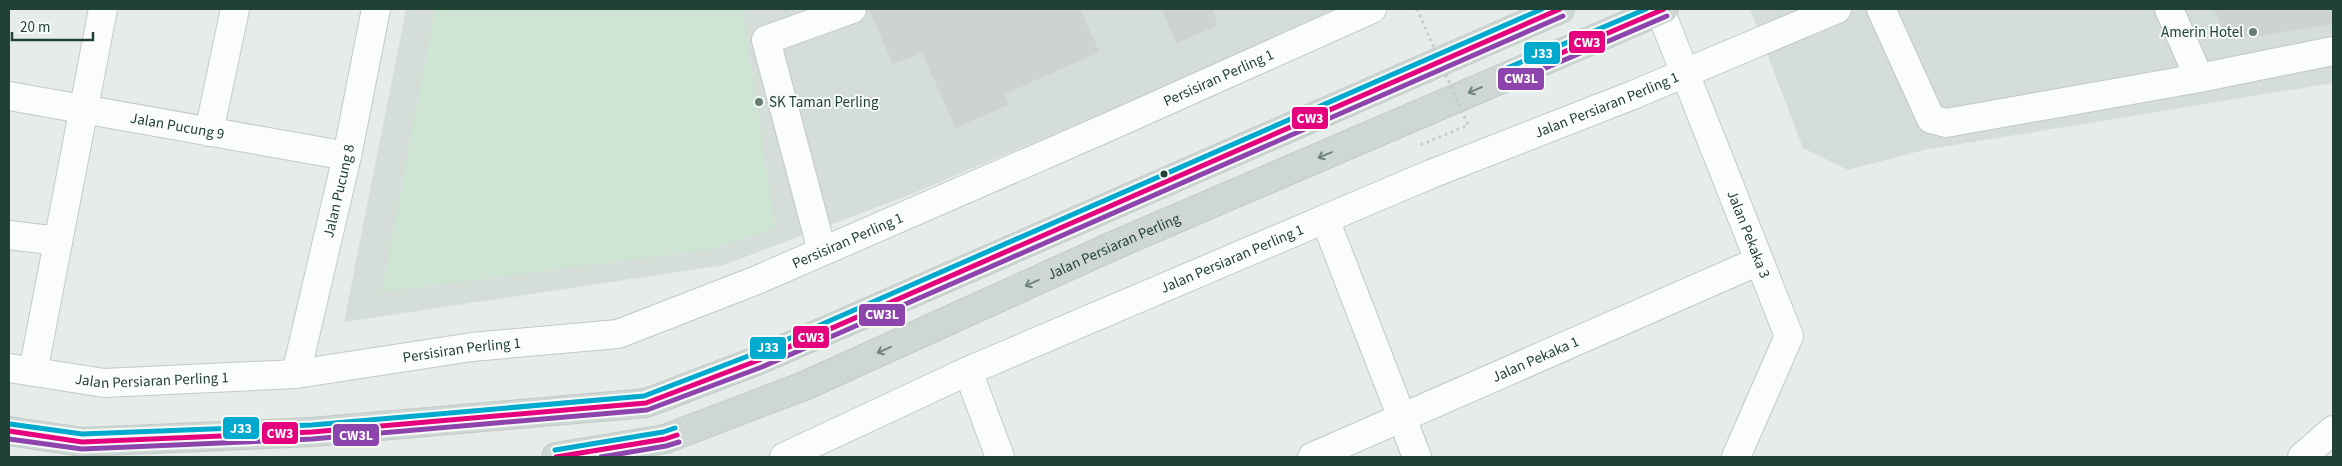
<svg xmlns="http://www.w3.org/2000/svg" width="2342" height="466" font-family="'Source Sans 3',sans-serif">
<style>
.built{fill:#d4ddd8}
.green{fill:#cfe5d3}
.building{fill:#cdd3d0;stroke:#cfd5d2}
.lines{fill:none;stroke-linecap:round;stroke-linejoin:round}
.minor-casing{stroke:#c3c9c6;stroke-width:30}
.major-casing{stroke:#c2cbc7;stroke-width:30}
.minor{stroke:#fbfcfc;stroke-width:28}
.major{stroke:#ced7d3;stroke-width:28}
.path-bridge{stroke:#c2cbc6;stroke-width:3;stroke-dasharray:2.5 4;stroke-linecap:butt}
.bus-1-casing{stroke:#f5faf7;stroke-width:9}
.bus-2-casing{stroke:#f5faf7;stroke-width:9}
.bus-3-casing{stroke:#f5faf7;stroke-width:9}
.bus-1{stroke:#e5007d;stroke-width:5}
.bus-2{stroke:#8e44ad;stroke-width:5}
.bus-3{stroke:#00a9ce;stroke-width:5}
.oneway{stroke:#6f847c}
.poi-dot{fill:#677d74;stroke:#f5faf7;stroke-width:2}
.bus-dot{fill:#224135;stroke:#f5faf7;stroke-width:2}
.labels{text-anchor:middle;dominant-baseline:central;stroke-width:4;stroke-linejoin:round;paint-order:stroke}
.poi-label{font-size:15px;fill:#224135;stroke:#f5faf7;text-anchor:end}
.street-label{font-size:15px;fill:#224135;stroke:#f5faf7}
.line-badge{stroke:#f5faf7;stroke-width:2}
.badge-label{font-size:14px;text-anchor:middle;font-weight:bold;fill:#fff}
</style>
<rect width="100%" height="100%" fill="#e6ece9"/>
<g class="built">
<polygon points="406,9 1350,9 909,195 724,265 344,322"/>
<polygon points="1750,9 2333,9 2333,83 1924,150 1848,170 1803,148"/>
</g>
<polygon class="green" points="435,9 742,9 775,228 712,249 382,292"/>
<g class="building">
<polygon points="869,9 1080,9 1099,52 1004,94 1009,104 956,128 922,52 893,64"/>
<polygon points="1162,9 1211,9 1218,25 1176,43"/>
<polygon points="2214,9 2333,9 2333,24 2228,40"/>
</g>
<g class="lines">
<defs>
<g id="minor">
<polyline points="1881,9 1931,119 1946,123 2199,78"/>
<polyline points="2169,9 2199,78 2333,51"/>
<path id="s1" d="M1660,10L1789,336L1736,457"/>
<path id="s2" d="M9,96L347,156"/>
<polyline points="209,132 235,9"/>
<polyline points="1325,219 1417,457"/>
<polyline points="9,235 58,241"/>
<polyline points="822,251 766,40 852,9"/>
<path id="s3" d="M9,368L104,383L296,374L472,347L618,334L757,280L1106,128L1372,9"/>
<polyline points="968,371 1000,457"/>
<polyline points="33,372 103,9"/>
<path id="s4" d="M296,374L347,156L376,9"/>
<path id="s5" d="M784,457L968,371L1325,219L1431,174L1633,95L1837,9"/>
<path id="s6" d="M1312,457L1759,261"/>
<polyline points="2302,457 2333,430"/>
</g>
<g id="major">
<polyline points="9,431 82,442 312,432 646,403 759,360 1560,9"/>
<path id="s7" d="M556,457L665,439L804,386L1115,245L1664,9"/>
</g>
</defs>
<use href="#minor" class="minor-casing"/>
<use href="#major" class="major-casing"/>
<use href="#minor" class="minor"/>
<use href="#major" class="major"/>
<polyline class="path-bridge" points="1417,9 1468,125 1420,145"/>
<defs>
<g id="bus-1">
<polyline points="1510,75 1664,9"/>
<polyline points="9,431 82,442 312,432 646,403 759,360 1560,9"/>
<polyline points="556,457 665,439 677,435"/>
</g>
<g id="bus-2">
<polyline points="1513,82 1667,16"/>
<polyline points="9,439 82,449 312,439 647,410 762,367 1563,16"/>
<polyline points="601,457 666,446 679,442"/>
</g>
<g id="bus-3">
<polyline points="1507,68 1646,9"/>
<polyline points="10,424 82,434 312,425 644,396 756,353 1542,9"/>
<polyline points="555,450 663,432 675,428"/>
</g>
</defs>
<use href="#bus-1" class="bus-1-casing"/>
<use href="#bus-2" class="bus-2-casing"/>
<use href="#bus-3" class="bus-3-casing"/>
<use href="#bus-1" class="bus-1"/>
<use href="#bus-2" class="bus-2"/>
<use href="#bus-3" class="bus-3"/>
</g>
<defs><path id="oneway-shaft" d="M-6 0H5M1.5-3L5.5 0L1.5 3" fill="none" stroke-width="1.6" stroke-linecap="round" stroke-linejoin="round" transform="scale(1.25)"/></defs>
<g class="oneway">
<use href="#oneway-shaft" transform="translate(1475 90) rotate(157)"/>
<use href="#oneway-shaft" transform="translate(1325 155) rotate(157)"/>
<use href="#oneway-shaft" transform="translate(1032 283) rotate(156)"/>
<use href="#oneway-shaft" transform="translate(884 350) rotate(156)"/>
</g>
<g class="poi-dot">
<circle cx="2253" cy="32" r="5"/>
<circle cx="759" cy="102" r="5"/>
</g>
<circle class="bus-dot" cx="1164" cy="174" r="4.5"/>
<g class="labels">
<g class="poi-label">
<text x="2243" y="32">Amerin Hotel</text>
<text x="769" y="102" text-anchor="start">SK Taman Perling</text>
</g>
<g class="street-label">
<text stroke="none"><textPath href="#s3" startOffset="1266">Persisiran Perling 1</textPath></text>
<text stroke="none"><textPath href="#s5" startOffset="895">Jalan Persiaran Perling 1</textPath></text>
<text stroke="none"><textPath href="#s2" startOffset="171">Jalan Pucung 9</textPath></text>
<text stroke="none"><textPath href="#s4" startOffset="188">Jalan Pucung 8</textPath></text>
<text stroke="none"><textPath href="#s1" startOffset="241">Jalan Pekaka 3</textPath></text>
<text stroke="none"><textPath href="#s3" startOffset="861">Persisiran Perling 1</textPath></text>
<text stroke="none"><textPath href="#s7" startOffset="599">Jalan Persiaran Perling</textPath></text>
<text stroke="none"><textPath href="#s5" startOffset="490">Jalan Persiaran Perling 1</textPath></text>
<text stroke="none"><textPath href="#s3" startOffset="456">Persisiran Perling 1</textPath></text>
<text stroke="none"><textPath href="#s6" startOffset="244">Jalan Pekaka 1</textPath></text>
<text stroke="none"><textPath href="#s3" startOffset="144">Jalan Persiaran Perling 1</textPath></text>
</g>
</g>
<g class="line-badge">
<rect x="1568" y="30" width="38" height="24" rx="5" fill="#e5007d"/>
<rect x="1523" y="41" width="38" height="24" rx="5" fill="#00a9ce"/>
<rect x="1497" y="67" width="48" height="24" rx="5" fill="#8e44ad"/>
<rect x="1291" y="106" width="38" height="24" rx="5" fill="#e5007d"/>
<rect x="858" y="303" width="48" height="24" rx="5" fill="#8e44ad"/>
<rect x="792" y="325" width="38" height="24" rx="5" fill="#e5007d"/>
<rect x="749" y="336" width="38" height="24" rx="5" fill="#00a9ce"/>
<rect x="222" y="416" width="38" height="24" rx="5" fill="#00a9ce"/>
<rect x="261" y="421" width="38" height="24" rx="5" fill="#e5007d"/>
<rect x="332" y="423" width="48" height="24" rx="5" fill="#8e44ad"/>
</g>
<g class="badge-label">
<text x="1587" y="47">CW3</text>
<text x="1542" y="58">J33</text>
<text x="1521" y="83">CW3L</text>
<text x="1310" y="123">CW3</text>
<text x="882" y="319">CW3L</text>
<text x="811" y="342">CW3</text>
<text x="768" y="352">J33</text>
<text x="241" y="433">J33</text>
<text x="280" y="438">CW3</text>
<text x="356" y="440">CW3L</text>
</g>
<rect width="2342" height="466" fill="none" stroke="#224135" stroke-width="20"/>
<path d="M12 32v8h81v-8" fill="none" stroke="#224135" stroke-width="2.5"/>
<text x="20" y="32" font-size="15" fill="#224135" stroke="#f5faf7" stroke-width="4" paint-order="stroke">20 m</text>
</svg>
